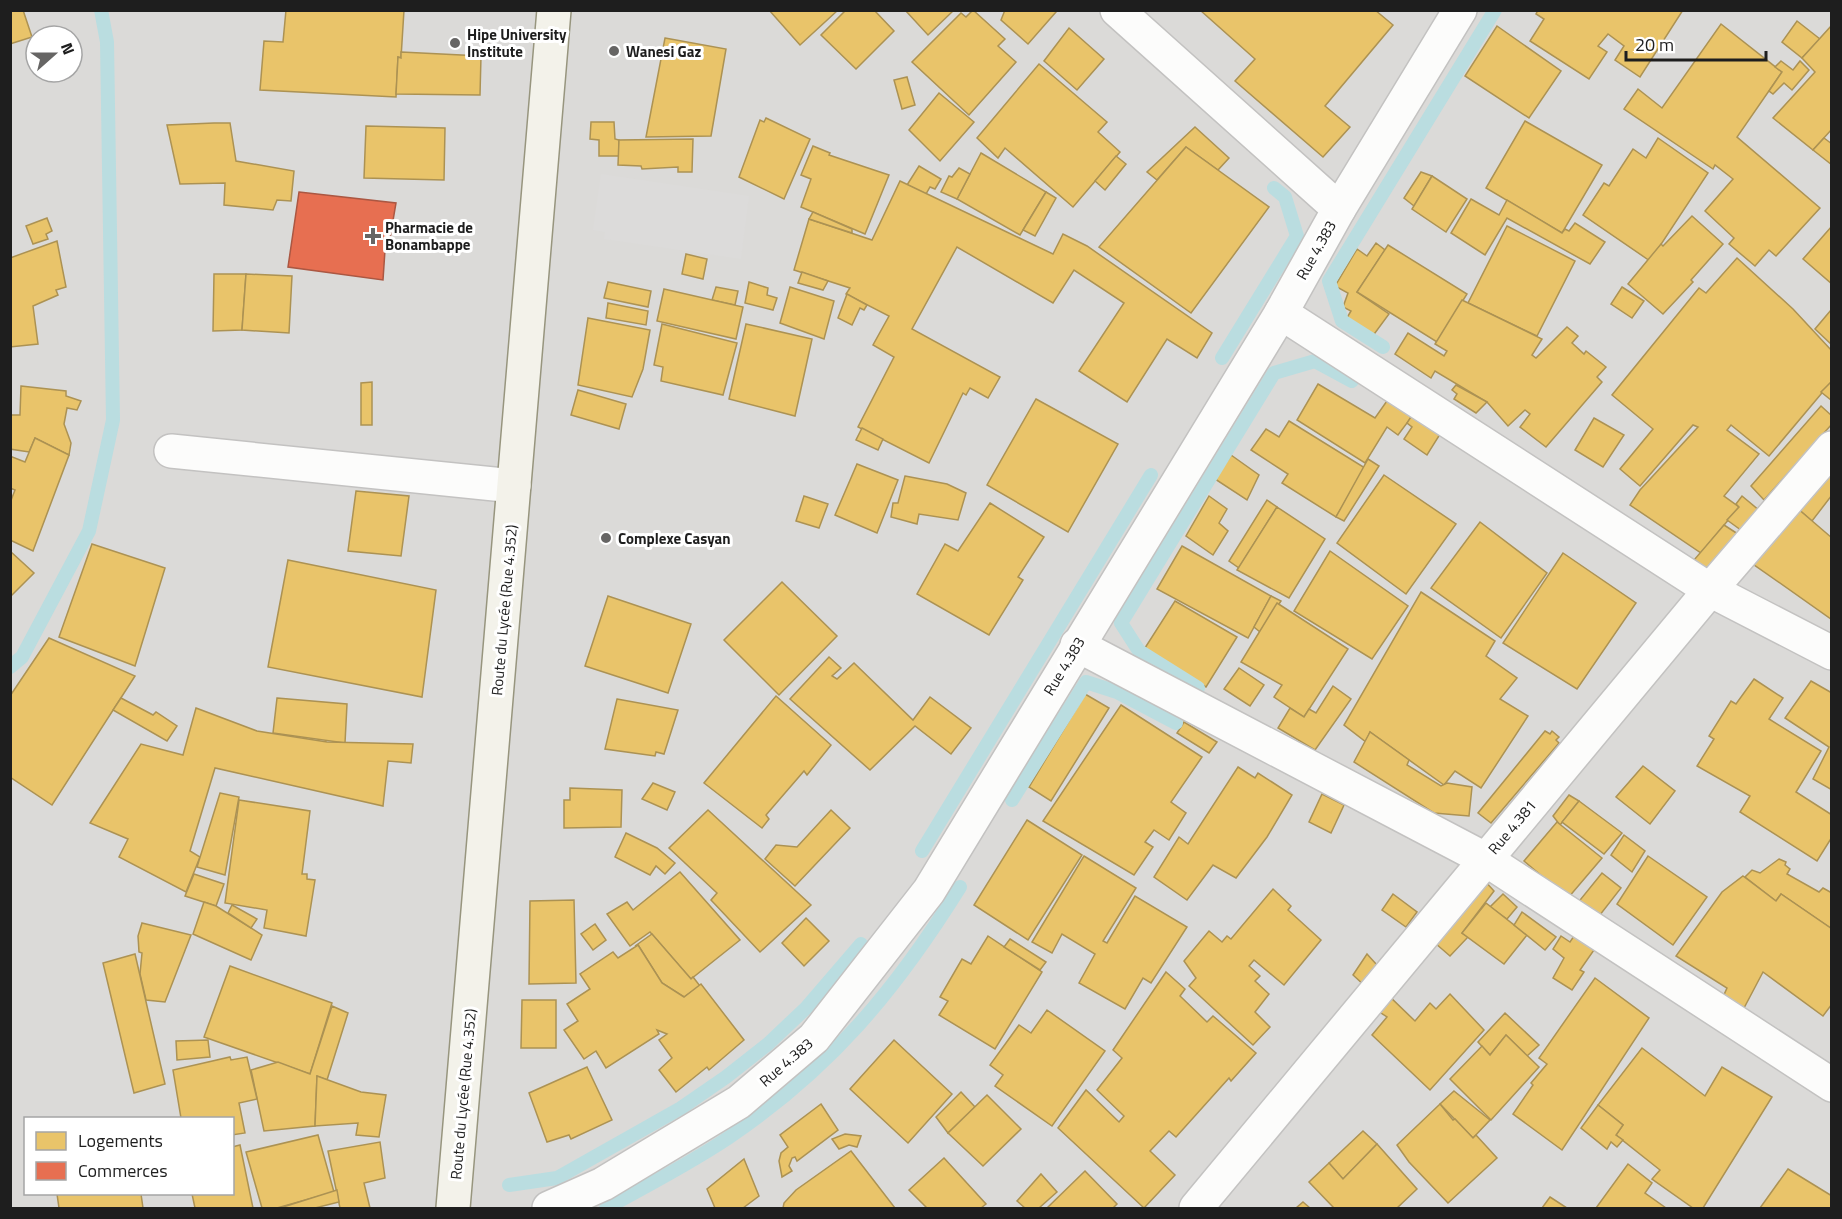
<svg xmlns="http://www.w3.org/2000/svg" width="1842" height="1219" font-family="'Titillium Web',sans-serif">
<style>
.residential{fill:#dbdad8;fill-rule:evenodd}
.parking{fill:#dcdbda}
.homes{fill:#e9c46a;stroke:#ac9253;stroke-width:1.5}
.shops{fill:#e76f51;stroke:#ab5742;stroke-width:1.5}
.lines{fill:none;stroke-linecap:round;stroke-linejoin:round}
.stream{stroke:#badde0;stroke-width:14}
.minor-casing{stroke:#c3c2c1;stroke-width:36}
.secondary-casing{stroke:#97957e;stroke-width:36}
.minor{stroke:#fcfcfb;stroke-width:33}
.secondary{stroke:#f3f2ea;stroke-width:33}
.poi-dot{fill:#666564;stroke:#fff;stroke-width:2}
.labels{text-anchor:middle;dominant-baseline:central;stroke-width:6;stroke-linejoin:round;paint-order:stroke}
.poi-label{font-size:15px;font-weight:bold;fill:#1e1e1e;stroke:#fff;text-anchor:start}
.street-label{font-size:15px;fill:#1e1e1e;stroke:#fff}
</style>
<rect width="100%" height="100%" fill="#eceae7"/>
<path class="residential" d="M11,11H1831V1208H11ZM36,36H72V72H36ZM26,1118H232V1194H26Z"/>
<polygon class="parking" points="601,174 749,196 741,259 604,239 605,232 593,230"/>
<g class="homes">
<polygon points="10,10 23,10 32,37 10,44"/>
<polygon points="286,10 404,10 401,58 398,57 396,97 260,90 264,41 283,42"/>
<polygon points="769,10 838,10 800,45"/>
<polygon points="846,10 874,10 894,31 856,69 821,35"/>
<polygon points="905,10 954,10 928,35"/>
<polygon points="973,10 1005,39 998,46 1016,62 969,115 912,62 961,13 966,17"/>
<polygon points="1005,10 1054,10 1056,12 1028,44 1001,20"/>
<polygon points="1200,10 1375,10 1393,25 1325,106 1350,127 1323,157 1235,81 1255,59"/>
<polygon points="1538,10 1683,10 1640,77 1615,60 1624,46 1608,34 1598,46 1607,52 1589,79 1530,41 1544,19 1536,14"/>
<polygon points="1797,21 1820,39 1802,58 1782,42"/>
<polygon points="1721,24 1782,72 1737,137 1820,208 1776,256 1769,250 1755,266 1729,244 1734,238 1705,211 1733,179 1715,165 1713,169 1624,109 1638,89 1662,108"/>
<polygon points="1832,25 1832,129 1813,150 1773,118 1815,72 1802,58"/>
<polygon points="1497,26 1561,71 1529,118 1465,76"/>
<polygon points="1069,28 1104,59 1077,90 1044,61"/>
<polygon points="665,38 726,49 711,136 646,137"/>
<polygon points="401,52 481,56 480,95 396,94 398,57 401,58"/>
<polygon points="1781,61 1793,70 1800,61 1809,70 1792,90 1784,83 1773,94 1769,91 1782,72 1775,67"/>
<polygon points="1039,64 1107,122 1098,132 1120,152 1073,207 1005,148 998,158 977,138"/>
<polygon points="907,77 915,105 902,109 894,80"/>
<polygon points="939,93 974,122 940,161 909,130"/>
<polygon points="766,118 810,139 784,199 739,177 760,120 764,122"/>
<polygon points="1525,121 1602,165 1562,233 1486,188"/>
<polygon points="591,122 614,122 615,139 619,140 619,156 599,156 599,140 590,139"/>
<polygon points="214,123 230,123 236,161 294,171 291,201 277,200 273,210 224,205 225,183 180,184 167,125"/>
<polygon points="366,126 445,128 444,180 364,178"/>
<polygon points="1195,127 1229,158 1218,170 1186,147 1157,180 1147,172"/>
<polygon points="1658,138 1708,173 1650,261 1583,215 1604,183 1609,186 1633,149 1646,158"/>
<polygon points="1824,138 1832,144 1832,165 1813,150"/>
<polygon points="693,139 692,172 678,172 678,167 642,169 641,166 618,165 619,140"/>
<polygon points="813,146 830,153 829,155 889,175 865,234 801,207 811,179 801,175"/>
<polygon points="1186,147 1269,207 1191,313 1099,247"/>
<polygon points="981,153 1046,192 1020,235 957,199"/>
<polygon points="1116,156 1126,164 1105,190 1095,181"/>
<polygon points="919,166 941,179 935,189 930,187 926,194 907,185"/>
<polygon points="959,168 970,174 957,199 941,192 949,176 952,177"/>
<polygon points="1421,172 1432,176 1414,206 1404,198"/>
<polygon points="1432,176 1467,199 1446,232 1412,209"/>
<polygon points="900,181 1053,254 1063,234 1087,246 1212,333 1197,358 1167,339 1127,402 1079,371 1124,303 1074,270 1053,303 957,247 912,329 1000,377 988,398 970,388 966,395 963,393 929,463 858,427 894,357 873,345 889,316 846,294 850,288 794,270 809,219 872,240"/>
<polygon points="1046,192 1056,198 1035,236 1023,230"/>
<polygon points="1471,199 1499,215 1507,200 1562,233 1565,229 1569,231 1575,223 1605,242 1590,264 1507,218 1485,255 1451,233"/>
<polygon points="813,212 852,229 852,233 809,219"/>
<polygon points="1692,216 1723,244 1691,280 1693,282 1663,314 1628,284 1661,244 1663,246"/>
<polygon points="47,218 52,231 46,234 48,239 33,244 26,226"/>
<polygon points="1507,226 1575,261 1537,336 1468,303"/>
<polygon points="1832,226 1832,284 1803,259"/>
<polygon points="57,241 66,287 56,290 58,295 33,306 38,344 10,347 10,258"/>
<polygon points="1376,243 1385,250 1357,292 1389,314 1372,337 1345,321 1351,311 1343,307 1348,293 1335,286 1357,249 1367,256"/>
<polygon points="1388,245 1467,294 1437,342 1357,292"/>
<polygon points="686,254 707,259 703,279 682,274"/>
<polygon points="1737,258 1793,309 1832,351 1832,381 1769,456 1731,425 1727,430 1759,454 1724,496 1739,507 1701,553 1630,505 1640,490 1698,427 1693,425 1640,486 1620,469 1653,429 1612,395 1699,288 1706,293"/>
<polygon points="802,272 828,281 823,290 798,283"/>
<polygon points="214,274 246,274 242,330 213,331"/>
<polygon points="246,274 292,276 289,333 242,330"/>
<polygon points="608,282 651,291 648,307 604,298"/>
<polygon points="749,282 768,288 767,295 777,298 773,310 745,303"/>
<polygon points="716,287 738,291 735,305 712,300"/>
<polygon points="790,287 834,301 824,339 780,323"/>
<polygon points="1622,287 1644,301 1632,318 1611,304"/>
<polygon points="664,289 743,307 736,339 657,321"/>
<polygon points="847,294 867,305 864,310 860,308 852,325 838,318"/>
<polygon points="1462,300 1542,339 1532,355 1536,358 1567,327 1578,336 1572,343 1584,354 1586,351 1606,367 1597,377 1602,382 1546,447 1520,427 1530,414 1525,410 1508,426 1487,402 1435,371 1431,378 1395,354 1408,333 1444,356 1447,351 1435,344"/>
<polygon points="608,303 648,311 646,325 606,318"/>
<polygon points="1831,310 1832,310 1832,345 1815,329"/>
<polygon points="588,318 650,330 643,369 632,397 578,385"/>
<polygon points="662,324 737,343 723,395 661,381 663,367 654,365"/>
<polygon points="746,324 812,339 795,416 729,399"/>
<polygon points="1832,381 1832,400 1831,400 1821,392"/>
<polygon points="372,382 372,425 361,425 361,383"/>
<polygon points="1318,384 1375,418 1389,398 1413,415 1398,435 1387,427 1365,463 1297,420"/>
<polygon points="1456,385 1487,402 1476,413 1454,399 1457,394 1452,390"/>
<polygon points="21,386 66,391 66,396 81,401 77,410 67,408 64,424 71,443 69,455 35,438 29,452 10,449 10,415 20,415"/>
<polygon points="578,390 626,404 619,429 571,415"/>
<polygon points="1036,399 1118,444 1068,532 987,485"/>
<polygon points="1821,406 1832,416 1832,424 1764,500 1751,486"/>
<polygon points="1414,412 1442,431 1427,455 1404,439 1412,427 1407,423"/>
<polygon points="1594,418 1624,435 1603,467 1575,450"/>
<polygon points="1289,421 1365,468 1336,517 1282,483 1288,474 1251,450 1266,429 1279,437"/>
<polygon points="862,428 883,439 878,450 856,440"/>
<polygon points="35,438 69,455 33,551 10,540 10,503 15,490 10,488 10,456 25,462"/>
<polygon points="1231,455 1259,475 1247,500 1215,479"/>
<polygon points="1368,459 1379,466 1344,521 1336,517"/>
<polygon points="1832,460 1832,495 1812,521 1797,508"/>
<polygon points="857,464 898,480 877,533 835,515"/>
<polygon points="1384,475 1456,524 1406,594 1337,543"/>
<polygon points="905,476 947,484 966,493 958,520 919,514 917,524 891,517 893,503 898,503"/>
<polygon points="356,491 409,496 401,556 348,551"/>
<polygon points="804,496 828,504 819,528 796,521"/>
<polygon points="1209,496 1227,509 1219,523 1228,531 1213,555 1186,536"/>
<polygon points="1742,496 1760,511 1745,533 1727,520 1739,507 1736,504"/>
<polygon points="1267,500 1277,507 1239,568 1229,561"/>
<polygon points="990,503 1044,537 1018,577 1023,580 989,635 917,594 945,544 958,551"/>
<polygon points="1277,507 1325,539 1289,598 1237,570"/>
<polygon points="1797,508 1832,538 1831,619 1750,562"/>
<polygon points="1480,522 1547,573 1501,638 1431,588"/>
<polygon points="1724,525 1741,536 1709,571 1694,560"/>
<polygon points="92,544 165,568 135,666 59,637"/>
<polygon points="1182,546 1271,596 1248,638 1157,589"/>
<polygon points="10,551 34,573 10,597"/>
<polygon points="1330,551 1408,606 1372,659 1294,611"/>
<polygon points="1563,553 1636,603 1577,689 1503,643"/>
<polygon points="288,560 436,590 422,697 268,667"/>
<polygon points="782,582 837,636 779,695 724,640"/>
<polygon points="1421,592 1495,641 1486,656 1517,678 1500,699 1528,716 1481,788 1455,771 1444,785 1370,732 1366,742 1344,725"/>
<polygon points="608,596 691,624 668,693 585,666"/>
<polygon points="1271,596 1281,601 1260,632 1254,627"/>
<polygon points="1175,601 1237,637 1206,687 1143,651"/>
<polygon points="1277,603 1348,649 1304,717 1274,697 1282,685 1241,662"/>
<polygon points="49,638 135,676 52,805 10,777 10,696"/>
<polygon points="829,657 841,668 832,676 837,679 854,663 913,720 930,697 971,728 951,754 915,726 870,770 790,699"/>
<polygon points="1239,668 1264,685 1250,706 1224,689"/>
<polygon points="1754,679 1783,698 1769,719 1821,751 1796,792 1832,815 1832,837 1817,861 1740,812 1750,796 1697,766 1714,739 1709,736 1731,701 1736,704"/>
<polygon points="1811,681 1832,693 1832,790 1813,779 1829,747 1785,718"/>
<polygon points="1333,686 1351,699 1315,750 1278,728 1290,708 1304,717 1309,709 1316,713"/>
<polygon points="1085,694 1109,708 1051,801 1029,787"/>
<polygon points="776,696 831,745 807,775 804,771 766,815 769,819 762,828 704,783"/>
<polygon points="121,698 153,715 156,712 177,726 167,741 113,710"/>
<polygon points="277,698 347,704 345,743 273,733"/>
<polygon points="617,699 678,710 664,754 656,752 655,756 605,749"/>
<polygon points="1121,705 1202,757 1171,802 1186,813 1169,840 1154,830 1145,842 1153,847 1134,875 1043,821"/>
<polygon points="196,708 257,731 327,742 413,744 411,763 388,761 383,806 215,768 190,851 200,857 186,892 119,857 128,839 90,823 141,744 183,755"/>
<polygon points="1184,722 1217,742 1209,753 1177,733"/>
<polygon points="1545,731 1550,734 1552,731 1559,737 1556,740 1559,743 1491,823 1478,813"/>
<polygon points="1370,732 1409,760 1407,765 1441,786 1447,783 1472,787 1469,816 1434,813 1354,762"/>
<polygon points="1643,766 1675,791 1650,824 1616,797"/>
<polygon points="1238,767 1255,778 1258,773 1292,795 1267,837 1236,878 1213,865 1187,900 1154,877 1179,837 1188,844"/>
<polygon points="653,783 675,792 667,810 642,799"/>
<polygon points="570,788 622,790 621,827 564,828 564,800 570,800"/>
<polygon points="220,793 239,797 225,875 197,867"/>
<polygon points="1322,794 1344,805 1331,833 1309,822"/>
<polygon points="1569,795 1579,801 1560,825 1553,816"/>
<polygon points="239,800 310,811 302,874 307,874 307,879 315,880 306,936 264,928 267,910 225,903"/>
<polygon points="1579,801 1622,833 1604,854 1562,822"/>
<polygon points="708,810 811,905 760,952 711,900 717,893 669,848"/>
<polygon points="831,810 850,828 795,886 765,859 776,845 797,847"/>
<polygon points="1027,820 1082,855 1028,940 974,905"/>
<polygon points="1557,822 1602,858 1568,898 1524,861"/>
<polygon points="626,833 657,848 675,863 665,874 656,866 650,875 615,857"/>
<polygon points="1624,835 1645,851 1632,872 1611,855"/>
<polygon points="1084,856 1136,888 1103,941 1107,943 1135,896 1187,927 1151,983 1143,978 1125,1009 1079,983 1095,954 1062,934 1052,953 1032,942"/>
<polygon points="1648,856 1707,897 1673,945 1617,904"/>
<polygon points="1779,859 1786,862 1785,865 1790,869 1787,874 1819,892 1823,888 1832,893 1832,929 1781,894 1776,901 1745,877 1752,870 1760,873"/>
<polygon points="680,872 740,940 691,979 650,932 630,946 607,914 627,902 633,910"/>
<polygon points="1602,873 1621,888 1596,920 1576,905"/>
<polygon points="194,874 224,884 216,906 185,896"/>
<polygon points="1743,876 1776,901 1781,894 1832,929 1832,1004 1823,1016 1763,972 1744,1008 1723,997 1727,988 1676,956 1722,892"/>
<polygon points="1483,879 1494,891 1462,933 1468,937 1450,956 1435,943"/>
<polygon points="1273,889 1291,906 1288,910 1321,940 1284,985 1254,960 1249,966 1260,976 1255,981 1269,994 1255,1012 1270,1027 1253,1045 1189,986 1196,978 1184,961 1209,931 1222,942 1227,936 1231,939"/>
<polygon points="1393,894 1417,912 1406,927 1382,910"/>
<polygon points="1503,894 1517,907 1507,919 1490,907"/>
<polygon points="574,900 576,983 529,984 530,901"/>
<polygon points="204,902 216,906 262,935 251,960 193,934"/>
<polygon points="1486,903 1527,935 1504,964 1462,933"/>
<polygon points="232,905 257,919 251,928 228,913"/>
<polygon points="1522,912 1556,937 1545,950 1514,925"/>
<polygon points="806,918 829,941 804,966 782,943"/>
<polygon points="142,923 191,935 165,1002 146,1000 140,974 142,953 139,952 138,936"/>
<polygon points="595,924 606,940 593,950 581,934"/>
<polygon points="652,934 691,979 693,977 700,986 684,997 662,983 638,945 635,946"/>
<polygon points="988,936 1042,972 995,1049 939,1015 948,1001 940,997 962,959 971,964"/>
<polygon points="1561,936 1570,942 1574,936 1594,950 1580,970 1584,972 1572,990 1553,978 1564,958 1553,949"/>
<polygon points="1010,939 1046,962 1040,970 1004,947"/>
<polygon points="638,945 662,983 684,997 701,984 744,1040 709,1070 707,1067 676,1092 659,1070 672,1058 659,1040 667,1034 657,1030 659,1034 606,1068 596,1051 584,1059 564,1030 578,1021 567,1004 590,989 580,974 613,952 618,958"/>
<polygon points="135,954 165,1084 134,1093 103,963"/>
<polygon points="1367,954 1377,965 1364,985 1353,975"/>
<polygon points="230,966 332,1003 310,1074 204,1037"/>
<polygon points="1166,972 1185,989 1180,996 1207,1022 1213,1016 1256,1053 1231,1081 1229,1078 1176,1137 1169,1131 1150,1151 1175,1175 1144,1208 1058,1128 1086,1090 1119,1122 1124,1116 1097,1090 1122,1058 1113,1050"/>
<polygon points="1595,978 1649,1018 1562,1150 1513,1114 1533,1085 1531,1083 1547,1064 1539,1058"/>
<polygon points="1450,994 1484,1030 1430,1090 1372,1035 1387,1017 1378,1011 1389,996 1415,1021 1430,1003 1436,1009"/>
<polygon points="522,1000 556,1000 556,1048 521,1048"/>
<polygon points="332,1006 348,1013 327,1080 317,1076 315,1126 264,1131 251,1070 278,1062 310,1074"/>
<polygon points="1047,1010 1105,1051 1052,1126 995,1086 1003,1075 990,1065 1019,1025 1031,1033"/>
<polygon points="1505,1013 1539,1045 1527,1056 1506,1035 1490,1055 1478,1042"/>
<polygon points="1506,1035 1539,1067 1491,1120 1450,1079 1482,1046 1490,1055"/>
<polygon points="208,1040 210,1057 177,1060 176,1041"/>
<polygon points="894,1040 952,1094 908,1143 850,1089"/>
<polygon points="1642,1048 1705,1096 1722,1067 1772,1097 1703,1208 1693,1208 1652,1179 1660,1170 1616,1135 1623,1125 1598,1105"/>
<polygon points="230,1057 231,1060 247,1057 257,1099 239,1103 245,1133 232,1135 232,1118 181,1118 173,1070"/>
<polygon points="587,1067 612,1120 571,1139 569,1135 547,1142 529,1093"/>
<polygon points="317,1076 361,1092 386,1095 379,1137 356,1135 358,1123 315,1126"/>
<polygon points="1454,1091 1490,1120 1473,1138 1440,1104"/>
<polygon points="961,1092 975,1107 948,1133 936,1117"/>
<polygon points="987,1095 1021,1129 983,1166 948,1133"/>
<polygon points="821,1104 838,1130 797,1161 795,1157 792,1158 789,1166 792,1171 782,1177 779,1161 781,1153 788,1147 780,1135"/>
<polygon points="1440,1104 1453,1120 1455,1119 1473,1138 1476,1135 1497,1158 1448,1203 1409,1162 1397,1145"/>
<polygon points="1598,1105 1623,1125 1616,1135 1623,1140 1617,1147 1611,1142 1607,1149 1581,1128"/>
<polygon points="1363,1131 1377,1144 1343,1179 1329,1163"/>
<polygon points="845,1134 861,1136 857,1147 849,1145 839,1149 832,1139"/>
<polygon points="318,1135 334,1192 277,1208 262,1208 246,1152"/>
<polygon points="380,1142 385,1178 364,1183 370,1208 340,1208 328,1151"/>
<polygon points="1377,1144 1417,1189 1397,1208 1334,1208 1309,1182 1329,1163 1343,1179"/>
<polygon points="240,1145 253,1208 195,1208 192,1194 232,1194 232,1147"/>
<polygon points="851,1151 895,1208 783,1208 784,1203 796,1190"/>
<polygon points="944,1158 986,1204 981,1208 927,1208 909,1190"/>
<polygon points="744,1159 759,1196 743,1208 715,1208 707,1189"/>
<polygon points="1628,1164 1652,1183 1645,1193 1666,1208 1596,1208"/>
<polygon points="1788,1169 1832,1196 1832,1208 1760,1208"/>
<polygon points="1085,1171 1117,1204 1113,1208 1047,1208"/>
<polygon points="1041,1174 1057,1192 1039,1208 1025,1208 1017,1201"/>
<polygon points="337,1190 339,1202 315,1208 280,1208"/>
<polygon points="57,1194 141,1194 143,1208 59,1208"/>
<polygon points="1550,1197 1567,1208 1542,1208"/>
<polygon points="1303,1202 1310,1208 1296,1208"/>
</g>
<polygon class="shops" points="299,192 396,203 388,250 385,250 383,280 288,267"/>
<g class="lines">
<g class="stream">
<polyline points="1383,347 1342,321 1329,281 1495,10"/>
<polyline points="1222,358 1297,236 1285,197 1274,188"/>
<polyline points="10,667 22,657 89,531 113,420 107,42 101,10"/>
<polyline points="1198,688 1139,651 1121,623 1274,373 1315,361 1352,381"/>
<polyline points="1012,800 1086,682 1117,692 1176,723"/>
<polyline points="922,851 1151,475"/>
<polyline points="509,1185 557,1178 681,1108 726,1077 768,1044 806,1008 861,944"/>
<path d="M606,1208C647,1186 689,1164 728,1138C831,1068 895,991 960,887"/>
</g>
<defs>
<g id="minor">
<polyline points="1117,10 1339,209"/>
<polyline points="1281,313 1710,590 1832,653"/>
<polyline points="171,451 514,486"/>
<polyline points="1077,645 1485,859 1832,1085"/>
<polyline points="549,1208 603,1184 739,1102 814,1038 929,891 1281,313 1339,209 1460,10"/>
<polyline points="1196,1208 1710,590 1832,448"/>
</g>
<polyline id="secondary" points="453,1208 554,10"/>
</defs>
<use href="#minor" class="minor-casing"/>
<use href="#secondary" class="secondary-casing"/>
<use href="#minor" class="minor"/>
<use href="#secondary" class="secondary"/>
</g>
<g class="poi-dot">
<circle cx="455" cy="43" r="6"/>
<circle cx="614" cy="51" r="6"/>
<path d="M370 227h6v6h6v6h-6v6h-6v-6h-6v-6h6z"/>
<circle cx="606" cy="538" r="6"/>
</g>
<g class="labels">
<g class="poi-label">
<text x="467" y="34">Hipe University<tspan x="467" dy="17">Institute</tspan></text>
<text x="626" y="51">Wanesi Gaz</text>
<text x="385" y="227">Pharmacie de<tspan x="385" dy="17">Bonambappe</tspan></text>
<text x="618" y="538">Complexe Casyan</text>
</g>
<g class="street-label">
<text transform="translate(1316 250) rotate(-61)">Rue 4.383</text>
<text transform="translate(504 610) rotate(-85)">Route du Lycée (Rue 4.352)</text>
<text transform="translate(1064 666) rotate(-59)">Rue 4.383</text>
<text transform="translate(1512 827) rotate(-50)">Rue 4.381</text>
<text transform="translate(786 1062) rotate(-41)">Rue 4.383</text>
<text transform="translate(463 1094) rotate(-85)">Route du Lycée (Rue 4.352)</text>
</g>
</g>
<rect width="1842" height="1219" fill="none" stroke="#1e1e1e" stroke-width="24"/>
<rect x="24" y="1117" width="210" height="78" fill="#ffffff" stroke="#a5a5a5" stroke-width="1.5"/>
<rect x="36" y="1132" width="30" height="18" fill="#e9c46a" stroke="#a5a5a5" stroke-width="1.5"/>
<text x="78" y="1147" font-size="18" fill="#1e1e1e">Logements</text>
<rect x="36" y="1162" width="30" height="18" fill="#e76f51" stroke="#a5a5a5" stroke-width="1.5"/>
<text x="78" y="1177" font-size="18" fill="#1e1e1e">Commerces</text>
<g transform="translate(54 54) rotate(69)"><circle r="28" fill="#ffffff" stroke="#a5a5a5" stroke-width="1.5"/>
<path d="M0-4.5L10 22L0 15L-10 22Z" fill="#666564"/>
<text y="-9" font-size="16" font-weight="bold" text-anchor="middle" fill="#1e1e1e">N</text>
</g>
<path d="M1626 51v9h140v-9" fill="none" stroke="#1e1e1e" stroke-width="3"/>
<text x="1635" y="51" font-size="18" fill="#1e1e1e" stroke="#ffffff" stroke-width="4.5" paint-order="stroke">20 m</text>
</svg>
